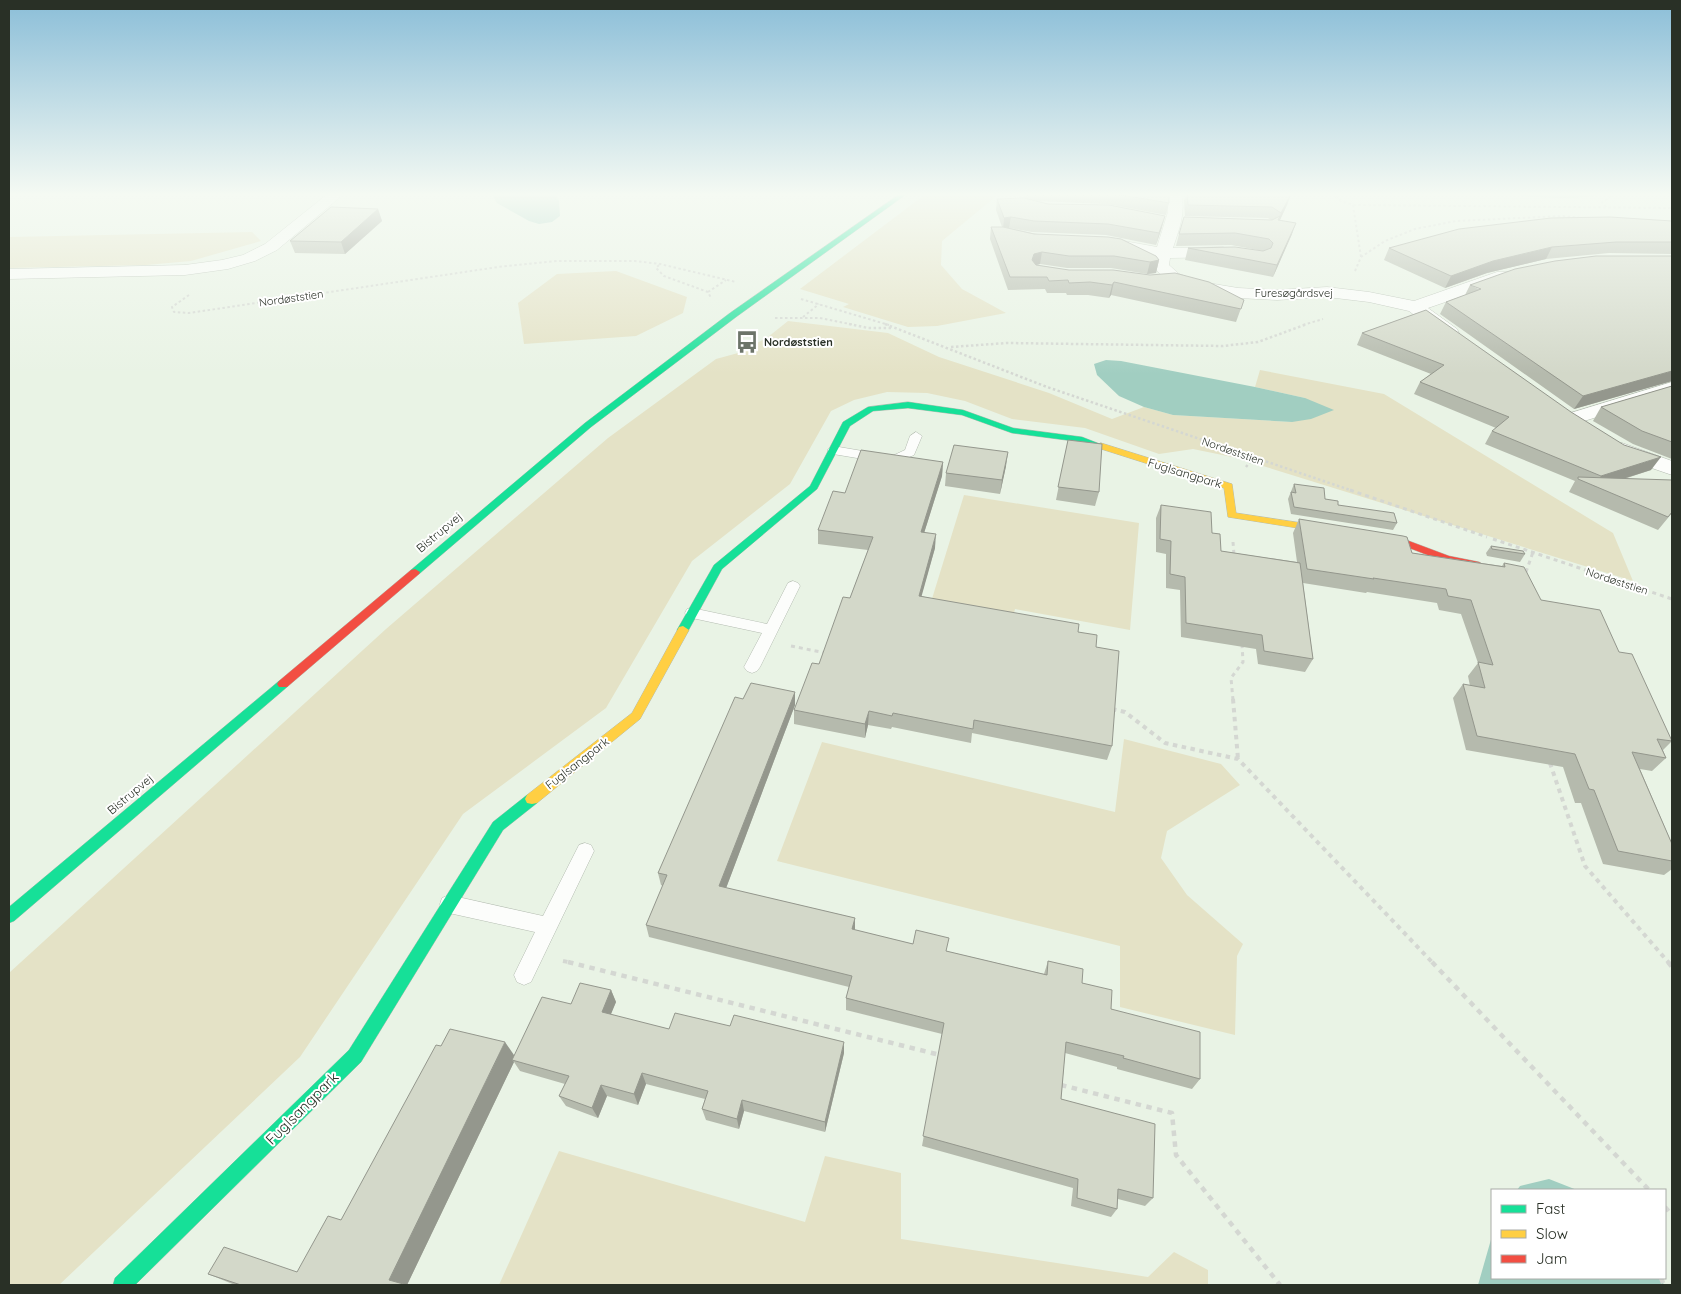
<svg xmlns="http://www.w3.org/2000/svg" width="1681" height="1294" font-family="Quicksand,sans-serif">
<style>
.green{fill:#e4e2c6}
.water{fill:#a1cec1}
.lines{fill:none;stroke-linecap:round;stroke-linejoin:round}
.lane-casing{stroke:#b4bcb1;stroke-width:1}
.street-casing{stroke:#b4bcb1;stroke-width:1}
.fast-casing{stroke:#b4bcb1;stroke-width:1}
.slow-casing{stroke:#b4bcb1;stroke-width:1}
.jam-casing{stroke:#b4bcb1;stroke-width:1}
.path-far4{stroke:#d4d7d2;stroke-width:2;stroke-dasharray:2.5 2.5;stroke-linecap:butt}
.path-far3{stroke:#d4d7d2;stroke-width:2.5;stroke-dasharray:2.5 2.5;stroke-linecap:butt}
.path-far2{stroke:#d4d7d2;stroke-width:3;stroke-dasharray:4 4;stroke-linecap:butt}
.path-far1{stroke:#d4d7d2;stroke-width:4;stroke-dasharray:4.5 4.5;stroke-linecap:butt}
.path{stroke:#d4d7d2;stroke-width:4.5;stroke-dasharray:5.5 5.5;stroke-linecap:butt}
.lane{fill:#fcfdfb;fill-rule:evenodd}
.street{fill:#fcfdfb;fill-rule:evenodd}
.fast{fill:#16e098;fill-rule:evenodd}
.slow{fill:#ffcf43;fill-rule:evenodd}
.jam{fill:#f24e42;fill-rule:evenodd}
.wall{fill:#b5baad}
.shaded-wall{fill:#94978d}
.building{fill:#d3d8c9;stroke:#94978d}
.labels{text-anchor:middle;dominant-baseline:central;stroke-width:4;stroke-linejoin:round;paint-order:stroke}
.far-street-label{font-size:11px;fill:#293026;stroke:#fff}
.far-poi-label{font-size:11px;font-weight:bold;fill:#293026;stroke:#fff;text-anchor:start}
.street-label{font-size:12px;fill:#293026;stroke:#fff}
.near-street-label{font-size:15px;fill:#293026;stroke:#fff}
</style>
<rect width="100%" height="100%" fill="#e9f3e5"/>
<g class="green">
<polygon points="927,193 1000,193 942,241 941,265 962,289 1006,313 937,326 908,327 843,307 849,304 800,289"/>
<polygon points="252,232 261,241 191,261 146,265 9,268 9,237"/>
<polygon points="616,271 687,297 683,313 636,336 524,344 518,303 557,274"/>
<polygon points="788,321 888,333 939,357 1049,393 1112,419 1144,407 1173,415 1292,422 1305,398 1255,387 1260,370 1384,394 1613,533 1633,581 1237,458 1193,449 1159,454 1085,428 1012,419 965,401 927,393 887,392 854,400 831,411 790,484 692,561 606,708 463,814 300,1057 59,1285 9,1285 9,973 386,629 608,438 716,359 738,353 768,337"/>
<polygon points="964,495 1139,523 1130,630 1015,609 1013,617 931,602"/>
<polygon points="1124,739 1221,764 1240,785 1167,831 1161,858 1187,895 1243,944 1237,956 1235,1035 1120,1007 1120,946 777,861 822,742 1115,812"/>
<polygon points="559,1151 805,1222 825,1156 901,1173 901,1239 1148,1277 1174,1252 1208,1270 1208,1285 499,1285"/>
</g>
<g class="water">
<polygon points="491,193 555,193 559,201 560,216 552,222 539,224 529,221 497,203"/>
<path d="M1480,193H1605L1607,194C1564,202 1523,195 1480,193Z"/>
<polygon points="1106,360 1121,361 1255,387 1305,398 1334,410 1311,419 1292,422 1173,415 1144,407 1119,396 1097,375 1094,364"/>
<polygon points="1549,1179 1577,1190 1517,1190 1520,1186"/>
<polygon points="1492,1236 1492,1278 1661,1278 1664,1285 1478,1285"/>
</g>
<g class="lines">
<defs>
<g id="lane">
<polygon points="916,432 922,436 914,455 893,464 833,454 827,450 833,446 892,456 905,450 910,436"/>
<polygon points="793,581 798,583 800,586 760,667 757,671 752,673 747,671 744,667 762,633 692,618 687,617 685,613 687,609 692,608 767,624 788,583"/>
<polygon points="585,843 591,845 594,851 531,982 524,985 517,982 514,975 535,932 449,913 442,910 440,904 442,898 449,895 543,916 579,845"/>
</g>
<g id="street">
<polygon points="329,193 345,193 277,250 255,261 228,269 185,275 9,279 9,269 185,265 222,260 243,255 265,244"/>
<path d="M1167,193H1181C1186,213 1179,229 1173,248L1223,247L1229,249L1231,252L1229,255L1223,257L1170,258L1169,265L1179,274L1202,282L1238,288L1277,290L1327,287L1369,292L1414,301L1497,272H1509L1511,276L1509,280L1428,308L1457,329L1459,333L1457,337L1450,339L1443,337L1409,311L1369,302L1327,297L1277,300L1238,298L1199,292L1167,282L1153,266L1154,256L1102,247L1096,245L1094,242L1096,239L1102,237L1157,247L1168,212Z"/>
<polygon points="1672,382 1672,394 1571,425 1564,423 1561,419 1564,415"/>
<polygon points="1622,443 1672,461 1672,475 1614,455 1611,450 1614,445"/>
</g>
<g id="fast">
<polygon points="901,193 908,193 736,317 591,427 419,574 411,574 410,572 411,570 585,423 730,313"/>
<polygon points="908,402 963,410 1013,428 1082,437 1105,446 1101,449 1081,442 1012,433 962,415 908,408 873,411 850,426 817,489 722,569 687,633 679,633 677,630 714,565 810,486 843,422 868,407"/>
<polygon points="283,680 287,681 289,684 287,687 14,921 9,923 9,907 279,681"/>
<polygon points="532,794 537,795 539,799 537,803 503,830 361,1062 135,1285 113,1285 115,1278 349,1050 493,822 527,795"/>
</g>
<g id="slow">
<polygon points="1101,443 1232,484 1236,513 1342,529 1347,532 1342,535 1228,517 1224,488 1098,448 1097,446"/>
<polygon points="683,626 689,630 640,719 537,803 532,804 527,803 525,799 527,795 632,713 679,627"/>
</g>
<g id="jam">
<polygon points="1342,529 1401,538 1449,556 1479,562 1484,565 1479,568 1443,561 1399,544 1338,534 1337,532"/>
<polygon points="415,569 420,572 419,574 287,687 279,687 277,684 279,681 411,570"/>
</g>
</defs>
<use href="#lane" class="lane-casing"/>
<use href="#street" class="street-casing"/>
<use href="#fast" class="fast-casing"/>
<use href="#slow" class="slow-casing"/>
<use href="#jam" class="jam-casing"/>
<g class="path-far4">
<polyline points="1332,193 1341,201 1353,205 1672,208"/>
<polyline points="1353,205 1361,257"/>
<polyline points="1606,207 1602,202 1616,193"/>
<polyline points="659,265 656,268 664,276 708,292 711,298"/>
<polyline points="1355,271 1361,257 1385,241 1415,229 1456,221 1563,216 1584,218"/>
<polyline points="708,292 726,280"/>
<polyline points="189,295 172,307 174,312 189,313 498,267 557,261 635,261 660,264 736,282"/>
<polyline points="801,299 889,325"/>
<polyline points="803,317 819,304"/>
<polyline points="775,318 820,318 855,325"/>
<polyline points="1303,325 1323,319"/>
</g>
<g class="path-far3">
<polyline points="849,324 868,328 892,328"/>
<polyline points="885,324 1047,387 1353,491"/>
<polyline points="951,347 1007,343 1223,346 1258,342 1307,324"/>
<polyline points="1246,467 1253,458"/>
</g>
<g class="path-far2">
<polyline points="1350,490 1487,537"/>
<polyline points="1493,539 1672,599"/>
<polyline points="1233,542 1234,555"/>
<polyline points="1526,572 1533,552"/>
<polyline points="791,646 826,653"/>
<polyline points="1233,700 1231,678 1243,662 1242,644"/>
</g>
<g class="path-far1">
<polyline points="1233,699 1238,759"/>
<polyline points="1112,709 1125,712 1165,743 1238,759 1433,963"/>
<polyline points="1550,763 1585,866 1669,963"/>
<polyline points="563,961 573,963"/>
</g>
<g class="path">
<polyline points="568,962 940,1055"/>
<polyline points="1432,962 1649,1190"/>
<polyline points="1668,962 1672,967"/>
<polyline points="1061,1085 1172,1113 1176,1155 1280,1285"/>
<polyline points="1665,1207 1672,1215"/>
<polyline points="1661,1278 1664,1285"/>
</g>
<use href="#lane" class="lane"/>
<use href="#street" class="street"/>
<use href="#fast" class="fast"/>
<use href="#slow" class="slow"/>
<use href="#jam" class="jam"/>
</g>
<g class="wall">
<polygon points="1024,193 1169,193 1169,203 1166,215 1107,204 1035,201 1162,227 1156,245 1106,235 1032,232 1009,228 1159,260 1156,273 1147,274 1111,268 1067,268 1040,264 1037,265 1244,300 1236,322 1111,295 1109,298 1088,295 1067,295 1066,293 1047,293 1045,289 1008,290 990,239 991,227 1002,227 996,210 997,199 1027,199"/>
<polygon points="1186,193 1285,193 1291,194 1287,205 1280,220 1292,234 1273,277 1185,260 1188,248 1263,251 1231,245 1176,246 1179,234 1271,220 1268,218 1185,216 1184,200"/>
<polygon points="378,209 382,221 345,254 295,253 290,241"/>
<polygon points="1672,221 1672,254 1609,253 1546,259 1487,273 1445,288 1384,260 1389,248"/>
<polygon points="1470,285 1672,381 1574,409 1440,314 1446,302 1465,295"/>
<polygon points="1426,310 1651,470 1624,479 1672,513 1658,530 1569,492 1575,481 1485,444 1492,431 1496,428 1414,394 1420,382 1431,374 1357,345 1362,333"/>
<polygon points="1672,386 1672,459 1633,444 1593,421 1601,407"/>
<polygon points="1068,440 1099,492 1095,506 1056,500"/>
<polygon points="943,462 942,476 924,533 935,548 921,596 1078,632 1096,647 1112,746 1107,760 972,733 971,743 892,727 891,729 868,725 865,738 794,724 794,710 819,664 850,598 868,550 818,544 818,530 845,493"/>
<polygon points="1006,466 1000,494 945,486 946,473"/>
<polygon points="1294,484 1338,505 1397,523 1393,530 1291,514 1288,499"/>
<polygon points="1161,505 1212,533 1221,551 1297,562 1293,533 1299,519 1412,553 1502,566 1504,563 1541,600 1619,652 1672,741 1663,750 1666,758 1652,771 1640,769 1672,844 1672,869 1664,875 1603,864 1581,803 1575,803 1563,767 1466,750 1453,698 1463,684 1470,686 1468,676 1478,663 1461,614 1439,610 1437,603 1367,592 1366,593 1303,583 1313,659 1305,672 1258,664 1256,649 1181,637 1180,590 1166,588 1166,554 1156,552 1156,518"/>
<polygon points="1491,546 1525,554 1520,562 1487,556 1486,553"/>
<polygon points="795,692 795,705 726,888 855,918 855,930 913,944 946,951 1044,974 1048,961 1082,983 1111,1009 1200,1079 1192,1089 1117,1069 1117,1067 1065,1053 1061,1099 1153,1198 1145,1206 1118,1199 1117,1209 1111,1217 1071,1206 1073,1188 922,1146 942,1034 846,1010 846,998 849,987 649,937 646,925 663,886 661,885 658,873 743,699"/>
<polygon points="611,990 616,1002 610,1015 669,1029 730,1026 844,1053 825,1132 744,1111 739,1129 706,1120 702,1109 705,1099 646,1084 638,1105 607,1096 598,1118 566,1106 559,1096 565,1084 520,1071 514,1062 407,1285 235,1285 208,1274 297,1272 341,1220 514,1056 571,1004"/>
</g>
<g class="shaded-wall">
<polygon points="1291,194 1287,205 1278,224 1281,213"/>
<polygon points="378,209 382,221 345,254 341,242"/>
<polygon points="1165,216 1162,227 1156,245 1159,233"/>
<polygon points="1011,217 1009,228 1003,230 1004,218"/>
<polygon points="1296,223 1292,234 1273,277 1277,265"/>
<polygon points="1552,247 1546,259 1487,273 1445,288 1451,276 1493,261"/>
<polygon points="1042,252 1040,264 1032,266 1032,260 1034,254"/>
<polygon points="1159,260 1156,273 1147,274 1150,262"/>
<polygon points="1114,282 1111,295 1109,298 1112,285"/>
<polygon points="1672,371 1672,381 1574,409 1583,396"/>
<polygon points="1008,452 1006,466 1000,494 1002,480"/>
<polygon points="1661,457 1651,470 1597,487 1594,486 1601,476"/>
<polygon points="943,462 942,476 920,546 921,532"/>
<polygon points="936,534 935,548 918,609 919,596"/>
<polygon points="795,692 795,705 722,899 719,886"/>
<polygon points="869,711 868,725 865,738 865,724"/>
<polygon points="855,918 855,930 852,929"/>
<polygon points="611,990 616,1002 607,1024 602,1012"/>
<polygon points="505,1042 516,1058 512,1060 514,1062 407,1285 389,1280"/>
<polygon points="844,1042 844,1053 825,1132 825,1122"/>
<polygon points="642,1073 646,1084 638,1105 634,1094"/>
<polygon points="601,1085 607,1096 598,1118 592,1108"/>
<polygon points="742,1100 744,1111 739,1129 737,1119"/>
</g>
<g class="building">
<polygon points="1109,193 1169,193 1169,203"/>
<polygon points="1187,193 1285,193 1291,194 1281,213 1272,207 1188,205"/>
<polygon points="1024,198 1048,204 1109,205 1165,216 1159,233 1108,224 1034,221 1011,217 1004,218 997,199"/>
<polygon points="331,207 378,209 341,242 290,241"/>
<polygon points="1280,216 1278,220 1296,223 1277,265 1188,248 1235,247 1263,251 1271,248 1273,243 1269,239 1235,233 1179,234 1184,217 1272,220"/>
<polygon points="1610,217 1672,221 1672,242 1616,242 1552,247 1493,261 1451,276 1389,248 1459,229 1551,218"/>
<polygon points="991,227 1003,227 1034,234 1108,237 1121,239 1156,256 1159,260 1150,262 1114,256 1069,256 1042,252 1034,254 1032,260 1036,265 1069,270 1113,270 1150,275 1175,273 1209,282 1244,300 1241,309 1114,282 1112,285 1090,282 1069,283 1068,280 1049,281 1047,277 1010,277"/>
<polygon points="1596,256 1672,256 1672,371 1583,396 1446,302 1481,289 1470,285 1515,269 1555,261"/>
<polygon points="1426,310 1571,412 1624,445 1661,457 1601,476 1492,431 1509,417 1420,382 1444,365 1362,333"/>
<polygon points="1672,386 1672,442 1642,431 1601,407"/>
<polygon points="1068,440 1102,444 1099,492 1058,487"/>
<polygon points="954,445 1008,452 1002,480 946,473"/>
<polygon points="861,450 943,462 921,532 936,534 919,596 1079,624 1078,632 1097,635 1096,647 1119,651 1112,746 974,720 973,729 893,713 892,716 869,711 865,724 794,710 812,663 819,664 843,597 850,598 873,537 818,530 833,491 845,493"/>
<polygon points="1578,477 1672,480 1672,512 1668,517 1578,479"/>
<polygon points="1294,484 1324,488 1325,499 1338,501 1338,505 1394,513 1397,523 1294,507 1291,492 1296,493"/>
<polygon points="1161,505 1211,512 1212,533 1220,534 1221,551 1300,563 1313,659 1264,651 1262,635 1186,623 1185,577 1170,574 1171,541 1160,539"/>
<polygon points="1299,519 1403,536 1407,537 1412,553 1505,567 1504,563 1524,567 1541,600 1600,610 1619,652 1632,654 1672,741 1657,739 1666,758 1632,752 1672,844 1672,861 1618,851 1594,790 1589,789 1575,754 1477,736 1463,684 1485,688 1478,662 1493,665 1471,600 1448,596 1446,589 1373,578 1374,579 1307,569"/>
<polygon points="1491,546 1523,551 1525,554 1492,549"/>
<polygon points="751,683 795,692 719,886 855,918 852,929 913,944 916,930 949,938 946,951 1047,975 1048,961 1083,969 1082,983 1112,990 1111,1009 1200,1032 1200,1079 1123,1058 1124,1056 1066,1042 1061,1099 1155,1124 1153,1198 1118,1189 1117,1209 1077,1198 1078,1179 923,1136 944,1023 846,998 852,976 646,925 667,875 658,873 735,697 743,699"/>
<polygon points="580,983 611,990 602,1012 669,1029 675,1013 730,1026 734,1015 844,1042 825,1122 742,1100 737,1119 702,1109 708,1091 642,1073 634,1094 601,1085 592,1108 559,1096 569,1076 512,1060 542,997 571,1004"/>
<polygon points="450,1029 505,1042 389,1280 407,1285 241,1285 208,1274 224,1247 297,1272 328,1216 341,1220 436,1045 441,1046"/>
</g>
<linearGradient id="sky" x2="0" y2="1"><stop stop-color="#8bbed8"/><stop offset="0.52" stop-color="#f5faf3"/><stop offset="1" stop-color="#f5faf3" stop-opacity="0"/></linearGradient>
<rect width="1681" height="374" fill="url(#sky)"/>
<defs>
<symbol id="bus-bare" viewBox="-9 -9 18 18"><path d="M-5-6H5V4H4V6H2V4H-2V6H-4V4H-5ZM-3.5-4V0h7V-4ZM-3.5 1.2v1.5H-2V1.2ZM2 1.2v1.5H3.5V1.2Z" fill="#6c7469" stroke="#fff" stroke-width="2.5" paint-order="stroke"/></symbol>
</defs>
<g fill-rule="evenodd">
<use href="#bus-bare" x="731" y="326" width="32" height="32"/>
</g>
<g class="labels">
<g class="far-street-label">
<text x="1294" y="293">Furesøgårdsvej</text>
<text transform="translate(291 298) rotate(-8)">Nordøststien</text>
<text transform="translate(1233 451) rotate(19)">Nordøststien</text>
<text transform="translate(1617 581) rotate(18)">Nordøststien</text>
</g>
<g class="far-poi-label">
<text x="764" y="342">Nordøststien</text>
</g>
<g class="street-label">
<text transform="translate(1185 473) rotate(17)">Fuglsangpark</text>
<text transform="translate(439 532) rotate(-40)">Bistrupvej</text>
<text transform="translate(577 763) rotate(-38)">Fuglsangpark</text>
<text transform="translate(130 794) rotate(-40)">Bistrupvej</text>
</g>
<g class="near-street-label">
<text transform="translate(302 1108) rotate(-45)">Fuglsangpark</text>
</g>
</g>
<rect width="1681" height="1294" fill="none" stroke="#293026" stroke-width="20"/>
<rect x="1491" y="1189" width="175" height="90" fill="#ffffff" stroke="#a9aca8"/>
<rect x="1501" y="1205" width="25" height="8" fill="#16e098" stroke="#a9aca8"/>
<text x="1536" y="1214" font-size="15" fill="#293026">Fast</text>
<rect x="1501" y="1230" width="25" height="8" fill="#ffcf43" stroke="#a9aca8"/>
<text x="1536" y="1239" font-size="15" fill="#293026">Slow</text>
<rect x="1501" y="1255" width="25" height="8" fill="#f24e42" stroke="#a9aca8"/>
<text x="1536" y="1264" font-size="15" fill="#293026">Jam</text>
</svg>
